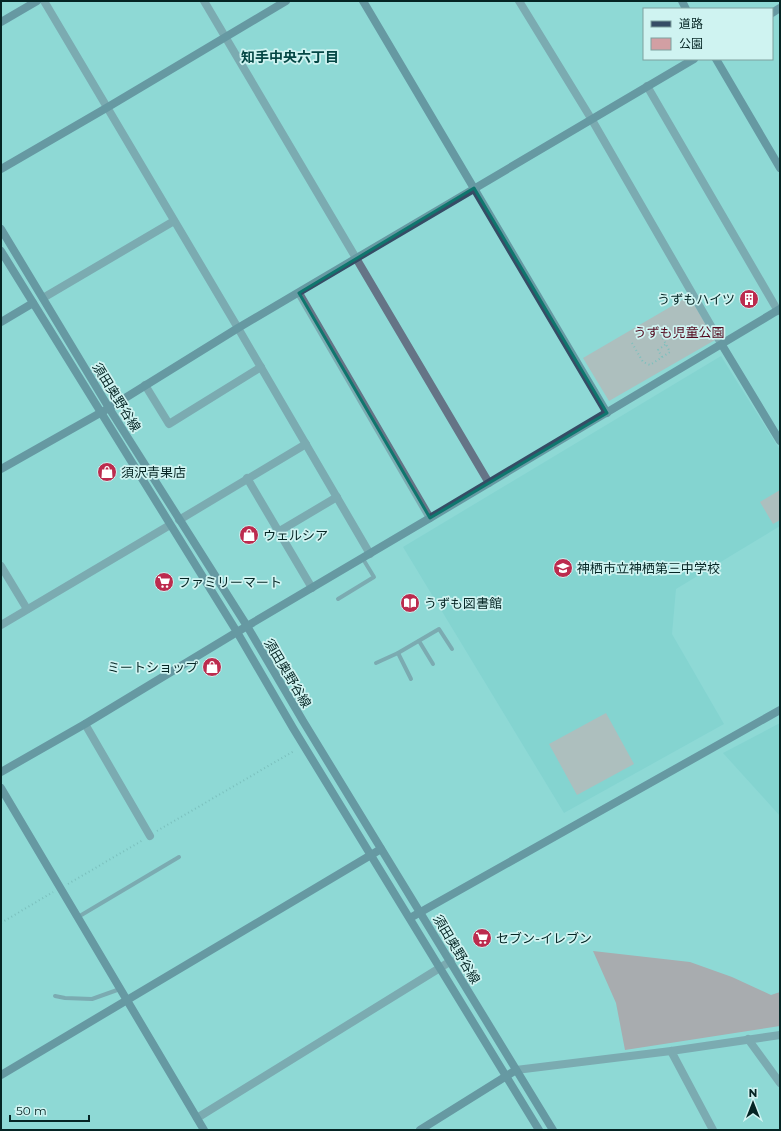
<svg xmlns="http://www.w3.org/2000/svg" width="781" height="1131" font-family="Montserrat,'Noto Sans JP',sans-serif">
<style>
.built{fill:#78cecb}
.green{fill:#d29fa3}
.forest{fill:#c77680}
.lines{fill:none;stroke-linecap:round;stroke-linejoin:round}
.path{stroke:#63a19e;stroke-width:2;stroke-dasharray:1 3;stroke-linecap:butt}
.lane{stroke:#657486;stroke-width:4}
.street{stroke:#657486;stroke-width:8}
.secondary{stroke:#364c65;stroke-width:8}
.marked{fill:none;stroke:#0f766e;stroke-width:3;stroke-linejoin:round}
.labels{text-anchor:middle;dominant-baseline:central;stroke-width:3.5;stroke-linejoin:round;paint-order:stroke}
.poi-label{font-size:13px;fill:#052524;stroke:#cff3f1;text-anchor:start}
.park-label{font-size:13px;fill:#52081c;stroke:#cff3f1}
.street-label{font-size:13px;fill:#052524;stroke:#cff3f1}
.neighbourhood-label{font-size:14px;font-weight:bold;fill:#054745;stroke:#cff3f1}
</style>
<rect width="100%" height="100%" fill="#8ed9d6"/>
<g class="built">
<polygon points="721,356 780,450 780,526 676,589 672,634 724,724 564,813 403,547"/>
<polygon points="780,723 780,816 723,753"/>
</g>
<g class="green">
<polygon points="689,296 715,340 609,401 583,358"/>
<polygon points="780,490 780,520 773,524 760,502"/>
<polygon points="606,713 634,764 577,795 549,744"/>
</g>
<polygon class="forest" points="593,951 690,962 732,977 771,995 780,992 780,1026 625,1050 616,1003"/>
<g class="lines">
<g class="path">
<polyline points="632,343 643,362 650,365 670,352 659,331"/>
<polyline points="662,357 658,350 666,344"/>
<polyline points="157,831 294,751"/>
<polyline points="68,884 143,840"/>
<polyline points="1,923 53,892"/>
</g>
<g class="lane">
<polyline points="338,599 374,577 363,559"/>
<polyline points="419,641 433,664"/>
<polyline points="398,653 439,629 452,649"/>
<polyline points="376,663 398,653 411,679"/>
<polyline points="78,917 179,857"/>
<polyline points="55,996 65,998 92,999 120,989"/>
</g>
<g class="street">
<polyline points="44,1 238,328 370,554"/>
<polyline points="204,1 489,483"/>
<polyline points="519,1 592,120 722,345"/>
<polyline points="647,86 778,311"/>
<polyline points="299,293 430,518"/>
<polyline points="43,298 174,221"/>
<polyline points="145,385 169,424 261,367"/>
<polyline points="247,478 312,588"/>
<polyline points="179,520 306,444"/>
<polyline points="278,532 337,497"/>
<polyline points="1,566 27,609"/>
<polyline points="1,625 170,525"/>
<polyline points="85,724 150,836"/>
<polyline points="748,1039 780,1083"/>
<polyline points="671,1051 713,1130"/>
<polyline points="516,1070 671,1051 780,1035"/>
<polyline points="197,1118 451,961"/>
</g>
<g class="secondary">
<polyline points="363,1 607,413"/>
<polyline points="682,1 686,9"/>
<polyline points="772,13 780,8"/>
<polyline points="1,22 37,1"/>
<polyline points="716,59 780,168"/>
<polyline points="1,169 108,107 286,1"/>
<polyline points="1,229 109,408 247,626 303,721 553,1130"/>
<polyline points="1,251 237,632 293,728 539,1130"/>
<polyline points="1,322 33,303"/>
<polyline points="722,345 780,441"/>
<polyline points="1,469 109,408 238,328 694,59"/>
<polyline points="1,772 85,724 237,632 430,518 780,309"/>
<polyline points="1,788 204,1130"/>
<polyline points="410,918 780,710"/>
<polyline points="1,1075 381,849"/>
<polyline points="420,1130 516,1070"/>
</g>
</g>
<path d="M0 0H781V1131H0ZM474,188L607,413L430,518L299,293Z" fill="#8ed9d6" fill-opacity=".55" fill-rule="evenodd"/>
<path class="marked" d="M474,188L607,413L430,518L299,293Z"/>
<defs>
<symbol id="building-disc" viewBox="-11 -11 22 22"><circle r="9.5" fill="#bc2b4e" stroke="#cff3f1"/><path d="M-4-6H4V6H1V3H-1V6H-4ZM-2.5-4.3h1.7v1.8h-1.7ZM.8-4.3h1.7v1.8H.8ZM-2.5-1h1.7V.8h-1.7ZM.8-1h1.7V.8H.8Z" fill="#fff"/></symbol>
<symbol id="shop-disc" viewBox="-11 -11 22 22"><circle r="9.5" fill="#bc2b4e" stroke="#cff3f1"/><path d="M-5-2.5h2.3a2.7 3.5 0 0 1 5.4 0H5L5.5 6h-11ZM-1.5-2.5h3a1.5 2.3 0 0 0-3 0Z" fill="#fff"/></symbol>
<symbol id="school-disc" viewBox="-11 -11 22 22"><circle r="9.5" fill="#bc2b4e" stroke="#cff3f1"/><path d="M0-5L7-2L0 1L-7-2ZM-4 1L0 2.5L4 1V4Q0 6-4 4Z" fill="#fff"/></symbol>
<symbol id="supermarket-disc" viewBox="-11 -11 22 22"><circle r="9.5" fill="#bc2b4e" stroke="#cff3f1"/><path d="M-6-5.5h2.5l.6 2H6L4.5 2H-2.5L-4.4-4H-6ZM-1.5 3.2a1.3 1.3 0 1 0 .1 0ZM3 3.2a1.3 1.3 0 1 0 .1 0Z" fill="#fff"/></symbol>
<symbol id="library-disc" viewBox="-11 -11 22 22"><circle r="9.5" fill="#bc2b4e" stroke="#cff3f1"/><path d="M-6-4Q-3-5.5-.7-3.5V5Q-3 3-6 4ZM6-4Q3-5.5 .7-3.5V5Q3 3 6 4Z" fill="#fff"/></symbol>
</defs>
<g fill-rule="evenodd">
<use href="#building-disc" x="738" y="288" width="22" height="22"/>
<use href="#shop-disc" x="96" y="461" width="22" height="22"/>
<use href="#shop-disc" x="238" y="524" width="22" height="22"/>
<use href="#school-disc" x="552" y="557" width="22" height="22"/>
<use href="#supermarket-disc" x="153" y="571" width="22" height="22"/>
<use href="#library-disc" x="399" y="592" width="22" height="22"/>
<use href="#shop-disc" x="201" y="656" width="22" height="22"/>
<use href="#supermarket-disc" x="471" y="927" width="22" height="22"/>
</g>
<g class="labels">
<g class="poi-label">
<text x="735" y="299" text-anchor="end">うずもハイツ</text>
<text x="121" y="472">須沢青果店</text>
<text x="263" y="535">ウェルシア</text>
<text x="577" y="568">神栖市立神栖第三中学校</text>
<text x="178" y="582">ファミリーマート</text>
<text x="424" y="603">うずも図書館</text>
<text x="198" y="667" text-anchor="end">ミートショップ</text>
<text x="496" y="938">セブン-イレブン</text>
</g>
<g class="park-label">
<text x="679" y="332">うずも児童公園</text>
</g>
<g class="street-label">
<text transform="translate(117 397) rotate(58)">須田奥野谷線</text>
<text transform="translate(288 673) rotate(59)">須田奥野谷線</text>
<text transform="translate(457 949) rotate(59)">須田奥野谷線</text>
</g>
<g class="neighbourhood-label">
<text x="290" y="57">知手中央六丁目</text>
</g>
</g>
<rect width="781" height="1131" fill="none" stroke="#052524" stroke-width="4"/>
<rect x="643" y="8" width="130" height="52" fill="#cff3f1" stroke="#7ea19f"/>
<rect x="651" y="21" width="20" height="6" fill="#364c65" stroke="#7ea19f"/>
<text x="679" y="28" font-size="12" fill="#052524">道路</text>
<rect x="651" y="38" width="20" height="12" fill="#d29fa3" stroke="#7ea19f"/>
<text x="679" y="48" font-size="12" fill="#052524">公園</text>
<g transform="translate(753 1103)" stroke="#cff3f1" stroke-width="3" paint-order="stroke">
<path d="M0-3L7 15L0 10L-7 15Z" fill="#052524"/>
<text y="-6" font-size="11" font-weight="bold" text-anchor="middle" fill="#052524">N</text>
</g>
<path d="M10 1115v6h79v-6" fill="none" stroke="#052524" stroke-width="2"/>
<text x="16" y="1115" font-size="12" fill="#052524" stroke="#cff3f1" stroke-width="3" paint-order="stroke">50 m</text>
</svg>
